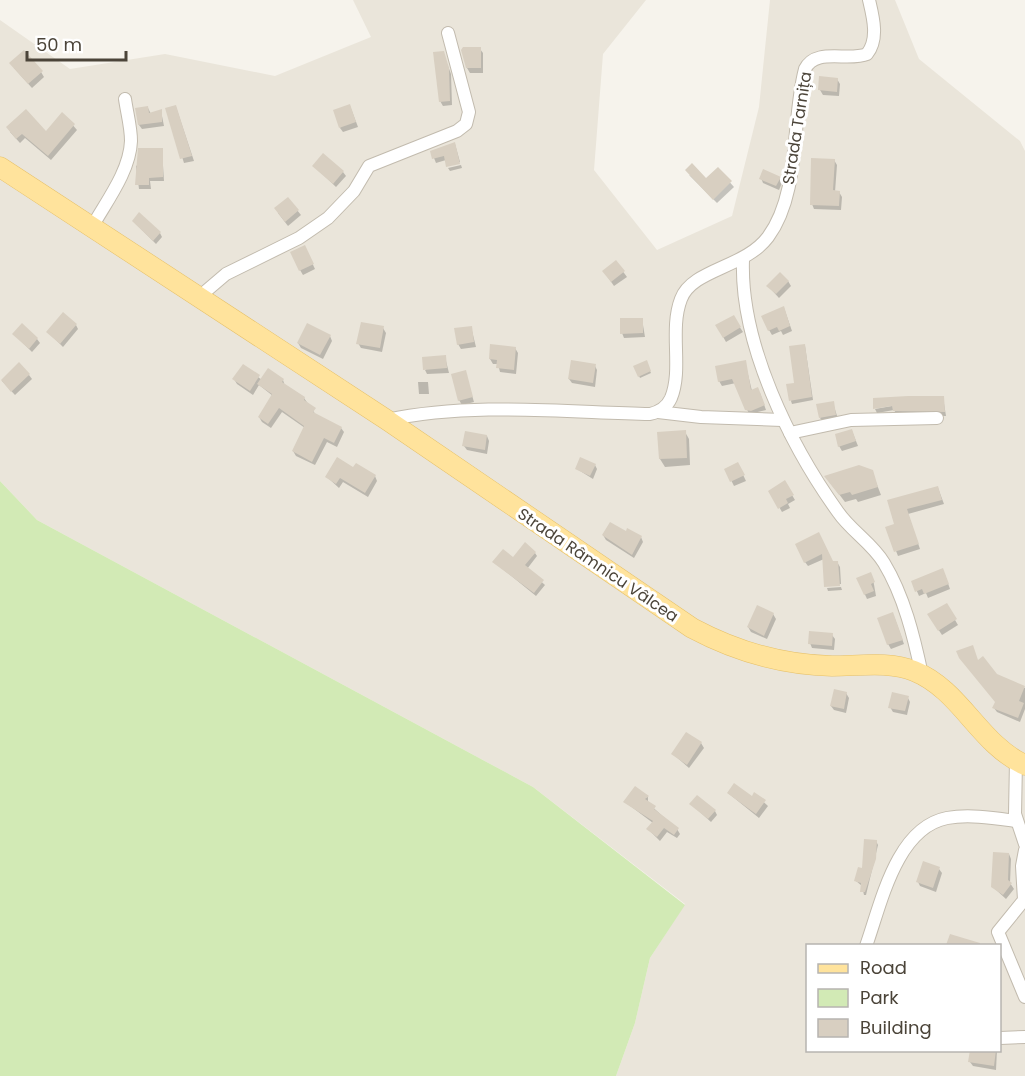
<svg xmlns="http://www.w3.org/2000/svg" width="1025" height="1076" font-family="Poppins,sans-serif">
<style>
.residential{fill:#eae5da;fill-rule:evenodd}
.green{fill:#d2eab5}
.shadow{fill:#0003}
.building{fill:#d8cfc1}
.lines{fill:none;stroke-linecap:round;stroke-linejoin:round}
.street-casing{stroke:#c2bbae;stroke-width:14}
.primary-casing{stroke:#e6c16a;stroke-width:21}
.street{stroke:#fff;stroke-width:12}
.primary{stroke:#ffe39c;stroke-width:20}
.labels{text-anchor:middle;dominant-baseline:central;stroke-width:6;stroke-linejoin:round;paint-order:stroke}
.street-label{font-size:16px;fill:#4b4439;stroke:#fff}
</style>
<rect width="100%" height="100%" fill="#f6f3ec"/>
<path class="residential" d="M353,0H646L603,54L594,170L657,250L732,216L759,107L770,0H895L919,59L1020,141L1025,151V1076H616L635,1023L650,958L685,904L533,787L37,520L0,481V20L70,69L165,54L275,76L371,37ZM808,946H1000V1050H808Z"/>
<polygon class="green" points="0,481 37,520 533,787 685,905 650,958 635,1023 616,1076 0,1076"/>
<g class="shadow">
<polygon points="480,49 483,53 483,73 470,73 467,68"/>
<polygon points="443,53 451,74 452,105 443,106 440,101"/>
<polygon points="14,68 41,72 44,77 32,88"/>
<polygon points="837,79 840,84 839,96 823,95 820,90"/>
<polygon points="350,106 358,127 343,132 340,128"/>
<polygon points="176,107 194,161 184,163 167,109"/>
<polygon points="148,108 151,114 161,111 164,126 142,129 139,125"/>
<polygon points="63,114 77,130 51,160 25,138 20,143 10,132 46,134"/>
<polygon points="455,144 460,162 447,165 446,160 436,163 434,158"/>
<polygon points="162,150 164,181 150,181 151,189 139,189 136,166"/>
<polygon points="834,160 837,165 835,192 839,192 842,197 841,210 814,209 812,204"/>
<polygon points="461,165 462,168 450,171 448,168"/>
<polygon points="314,166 343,172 346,176 336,187"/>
<polygon points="718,169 734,187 717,203 689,175 706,180"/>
<polygon points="761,178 779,178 782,183 779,190 763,183"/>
<polygon points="288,199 301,215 288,226 278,213"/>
<polygon points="133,221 160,233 162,237 156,244"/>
<polygon points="307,252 315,269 303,275 300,270"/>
<polygon points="616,262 627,277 614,286 607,276"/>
<polygon points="788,281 791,286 779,298 768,286"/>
<polygon points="784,308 792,331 783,335 781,331 772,335 769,330"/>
<polygon points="733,317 743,332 726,342 717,326"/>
<polygon points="642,319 645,337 624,338 622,333"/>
<polygon points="76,325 78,329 63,347 48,332"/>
<polygon points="471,327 476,347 461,349 458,344"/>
<polygon points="383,328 386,333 382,352 361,348 358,343"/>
<polygon points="14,334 37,339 40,343 32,352"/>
<polygon points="330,336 332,341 323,359 301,348 298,343"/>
<polygon points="805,346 813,400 792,404 791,401"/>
<polygon points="515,348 518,353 516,374 500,372 498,364 493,364 490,359"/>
<polygon points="445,357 449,373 427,374 425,370"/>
<polygon points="646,362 651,373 640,378 635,367"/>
<polygon points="745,362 752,391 760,393 766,410 749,414 736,383 722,386 719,381"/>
<polygon points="243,366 262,380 283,380 285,386 304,398 316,415 341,428 344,432 337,447 327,442 315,465 296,456 293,451 305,428 282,412 271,428 262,422 259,417 273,396 259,385 253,395 237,384 234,379"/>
<polygon points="595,366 597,370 595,387 572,383 569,379"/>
<polygon points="465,372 474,402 462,405 459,400"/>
<polygon points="29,375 32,379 15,395 2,381"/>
<polygon points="418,382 428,382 429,394 419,394"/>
<polygon points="943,397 946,416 897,415 894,410 877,413 875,409"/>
<polygon points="833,403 838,419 823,422 820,418"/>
<polygon points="852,431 858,446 842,451 839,446"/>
<polygon points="685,432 689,439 690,465 665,467 660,459 659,433"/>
<polygon points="487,436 489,441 487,454 467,450 464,446"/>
<polygon points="738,464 746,481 734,486 726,470"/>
<polygon points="595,465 597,469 593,479 577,469"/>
<polygon points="354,469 375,476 377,481 368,497 343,482 339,488 327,477"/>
<polygon points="872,472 881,495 858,502 856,499 845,502 826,477"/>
<polygon points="784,482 795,500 788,504 790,508 782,512 770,491"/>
<polygon points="938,488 944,504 908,514 920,549 898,556 887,528 896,525 889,501"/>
<polygon points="626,533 641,537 643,542 634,558 606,540 603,535"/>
<polygon points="818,534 832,563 837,562 840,567 841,584 826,585 824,559 808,566 805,562"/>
<polygon points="535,553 537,556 527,569 545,585 536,596 494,562"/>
<polygon points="945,575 950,589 928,598 926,593 919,596 913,582"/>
<polygon points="858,579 873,579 876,596 867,599"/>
<polygon points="841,587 842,590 828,591 827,588"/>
<polygon points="946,605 958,625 942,635 929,615"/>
<polygon points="773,614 776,619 767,639 751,632 748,627"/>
<polygon points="895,619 904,644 891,649 888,644"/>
<polygon points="832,635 835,639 834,650 812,648 810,643"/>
<polygon points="978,662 996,675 1025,688 1025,709 1020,722 997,712 994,708 996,703"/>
<polygon points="846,693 849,698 846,713 834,710 831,706"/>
<polygon points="908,698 910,702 907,715 893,712 890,707"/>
<polygon points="701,743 704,748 689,768 673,754"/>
<polygon points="728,793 752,798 755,794 768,806 759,818"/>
<polygon points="648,797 648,803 677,829 680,834 677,838 667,832 660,841 648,829 653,823 625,802"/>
<polygon points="691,804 715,811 717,815 711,822"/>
<polygon points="876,841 878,845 866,895 864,895 862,886 856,881"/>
<polygon points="1009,854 1011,859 1010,883 1014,889 1006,899 993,887"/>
<polygon points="939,869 942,873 936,892 920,886 918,882"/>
<polygon points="971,1050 997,1050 996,1070 973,1066 970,1062"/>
</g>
<g class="building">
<polygon points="463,47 481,47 481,68 466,68 461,50"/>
<polygon points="24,50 43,71 28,84 9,63"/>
<polygon points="444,51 449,68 450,101 439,102 433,52"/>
<polygon points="819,76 838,78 837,92 818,90"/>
<polygon points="350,104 356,122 339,128 333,110"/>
<polygon points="176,105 192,156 180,159 165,108"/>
<polygon points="148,106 149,113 162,109 162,122 138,125 135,108"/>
<polygon points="26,109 46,131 62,112 75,124 48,156 22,134 16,139 6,127"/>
<polygon points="455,142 460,164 446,167 444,156 432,159 430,151"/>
<polygon points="138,148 163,148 163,177 149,178 149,185 135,185"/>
<polygon points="323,153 344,171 333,184 312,166"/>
<polygon points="811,158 835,159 833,190 840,191 839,206 810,205"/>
<polygon points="692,163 706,178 718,167 732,181 713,200 685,170"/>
<polygon points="763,169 781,177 776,186 759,179"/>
<polygon points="288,197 299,210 285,222 274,208"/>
<polygon points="139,212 161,232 153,241 132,221"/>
<polygon points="305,245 314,264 299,271 290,252"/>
<polygon points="616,260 625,271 611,282 602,271"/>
<polygon points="780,272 789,281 776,294 766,286"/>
<polygon points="784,306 790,326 779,331 777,327 768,331 761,316"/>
<polygon points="63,312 77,324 60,344 46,332"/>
<polygon points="734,315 741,327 723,338 715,325"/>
<polygon points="620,318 643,318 643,333 620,334"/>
<polygon points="361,322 384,326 380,348 356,344"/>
<polygon points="22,323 38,338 29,349 12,334"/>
<polygon points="307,323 331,335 320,355 297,343"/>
<polygon points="472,326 474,342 457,345 454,328"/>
<polygon points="490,344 516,347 514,370 496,368 497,360 489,359"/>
<polygon points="805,344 812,397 789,401 786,384 794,383 789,346"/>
<polygon points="446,355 447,368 423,370 422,357"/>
<polygon points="571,360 596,364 593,383 568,379"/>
<polygon points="647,360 651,371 638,377 633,366"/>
<polygon points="746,360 751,390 758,387 765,405 751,411 745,410 732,379 718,382 715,366"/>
<polygon points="19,362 30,374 11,392 1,380"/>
<polygon points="243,364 260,375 250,391 232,379"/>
<polygon points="268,368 284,379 282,382 305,397 304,400 316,408 313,412 342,427 334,443 324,438 312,462 292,451 304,426 279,408 268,424 258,417 272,394 257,384"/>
<polygon points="466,370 473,397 458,401 451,374"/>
<polygon points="908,396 944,396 945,412 893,411 892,406 873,409 873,398"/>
<polygon points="834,401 836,415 819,418 816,404"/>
<polygon points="852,429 856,441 838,447 835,434"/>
<polygon points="686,430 687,458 659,459 657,432"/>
<polygon points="465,431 487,435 485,450 462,446"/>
<polygon points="337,457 353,467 356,463 376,475 365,493 340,478 336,484 325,477"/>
<polygon points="580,457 596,464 590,476 575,469"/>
<polygon points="738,462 745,475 730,482 724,469"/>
<polygon points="859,465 873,470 878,487 852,495 850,492 839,495 824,476"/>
<polygon points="785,480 794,495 786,499 788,503 778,509 768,491"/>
<polygon points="938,486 942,500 907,509 919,544 894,552 885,527 894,524 887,500"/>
<polygon points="610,522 626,531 627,528 642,536 632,555 602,535"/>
<polygon points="819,532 833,561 838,561 840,586 824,587 822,554 804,563 795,544"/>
<polygon points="525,542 536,552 525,565 544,580 534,593 492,562 503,549 513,557"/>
<polygon points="943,568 949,584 924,594 922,589 915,592 911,581"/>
<polygon points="871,572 875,582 871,584 874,591 864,595 856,578"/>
<polygon points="947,603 957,619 938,631 927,614"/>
<polygon points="757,605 774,613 764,636 747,627"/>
<polygon points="893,612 903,640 887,645 877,618"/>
<polygon points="809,631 833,633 832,646 808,644"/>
<polygon points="973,645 978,660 983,656 997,674 1025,686 1019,701 1024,703 1018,718 992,708 995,702 959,658 956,651"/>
<polygon points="834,689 847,692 844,709 830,706"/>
<polygon points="892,692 909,696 905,711 888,708"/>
<polygon points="686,732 702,742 687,765 671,754"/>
<polygon points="734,783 752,796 754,792 766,800 756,814 727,793"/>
<polygon points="635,786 649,796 645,799 656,806 654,809 679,828 674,835 664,828 657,837 646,829 653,821 623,802"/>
<polygon points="697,795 716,810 708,819 689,804"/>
<polygon points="864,839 877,840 876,859 865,892 860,892 861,883 854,881 858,867 862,868"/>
<polygon points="993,852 1009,853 1008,880 1012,883 1003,895 991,887"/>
<polygon points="923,861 940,867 933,888 916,882"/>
<polygon points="950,934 980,943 980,945 946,945"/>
<polygon points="970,1050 996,1050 994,1066 968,1062"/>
</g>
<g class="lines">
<defs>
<g id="street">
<path d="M92,227C106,202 130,171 131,141C131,127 127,113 125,99"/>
<path d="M743,260C740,344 790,445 838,512C851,531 872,543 884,563C904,596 914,637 922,675"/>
<polyline points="199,297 226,274 299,238 328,218 354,191 369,166 457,131 466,124 469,112 448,33"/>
<polyline points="658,412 701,417 782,420"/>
<path d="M387,420C472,402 563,412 650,414C659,412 667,407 671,398C683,369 669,330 681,299C692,269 745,268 768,237C801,192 791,121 805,69C816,47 848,62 867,54C879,39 873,17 869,0"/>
<polyline points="790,433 851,420 937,418"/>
<polyline points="1016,761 1015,814 1025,844"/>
<polyline points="1025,850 1022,866 1024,900 998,932 1025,997"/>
<path d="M866,946C881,904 896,828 947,818C969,814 994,818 1016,821"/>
<polyline points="1000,1038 1025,1037"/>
</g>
<path id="primary" d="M0,167L387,420L692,628C737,652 782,665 832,666C859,666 889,661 914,671C961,690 979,744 1025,765"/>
</defs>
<use href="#street" class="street-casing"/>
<use href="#primary" class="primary-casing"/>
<use href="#street" class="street"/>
<use href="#primary" class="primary"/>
</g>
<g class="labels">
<g class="street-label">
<text transform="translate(797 128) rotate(-81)">Strada Tarnița</text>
<text transform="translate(598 565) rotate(34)">Strada Râmnicu Vâlcea</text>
</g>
</g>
<rect x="806" y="944" width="195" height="108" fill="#ffffff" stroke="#b7b4b0" stroke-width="1.5"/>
<rect x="818" y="964" width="30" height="9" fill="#ffe39c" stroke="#b7b4b0" stroke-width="1.5"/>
<text x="860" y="974" font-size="18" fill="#4b4439">Road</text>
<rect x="818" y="989" width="30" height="18" fill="#d2eab5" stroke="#b7b4b0" stroke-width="1.5"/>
<text x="860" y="1004" font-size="18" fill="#4b4439">Park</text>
<rect x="818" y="1019" width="30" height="18" fill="#d8cfc1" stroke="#b7b4b0" stroke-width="1.5"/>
<text x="860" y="1034" font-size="18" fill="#4b4439">Building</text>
<path d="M27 51v9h99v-9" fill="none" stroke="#4b4439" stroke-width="3"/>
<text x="36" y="51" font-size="18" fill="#4b4439" stroke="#ffffff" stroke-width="4.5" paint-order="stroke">50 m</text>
</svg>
